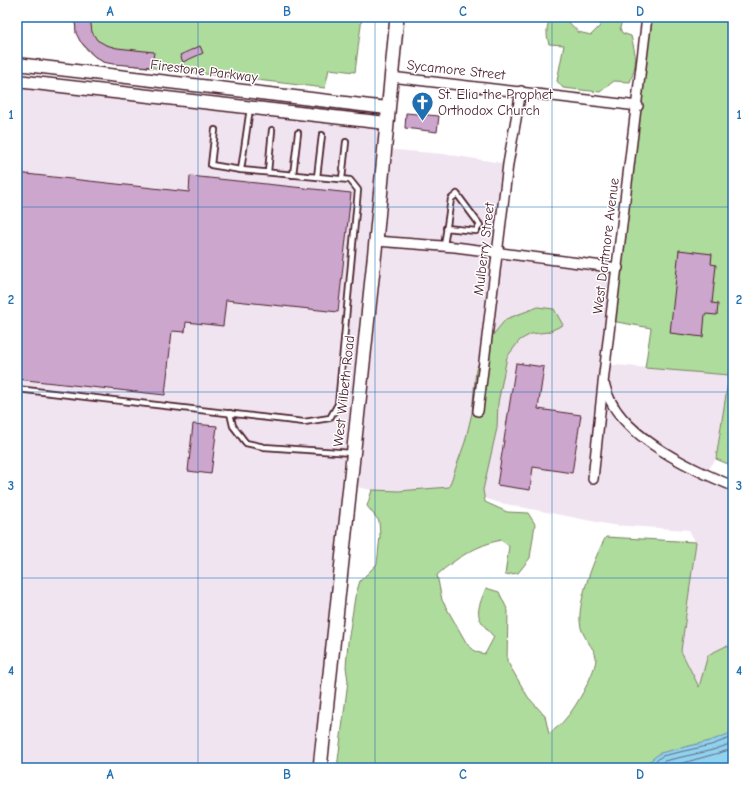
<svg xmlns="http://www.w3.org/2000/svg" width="750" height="785" font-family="'Comic Neue',sans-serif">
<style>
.built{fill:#f0e4f0}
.green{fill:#aedc9c;stroke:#7c7e64}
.water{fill:#8fd3f0;stroke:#738ba1}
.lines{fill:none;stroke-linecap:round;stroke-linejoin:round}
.shore{stroke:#66677a;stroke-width:1}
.building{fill:#cda6ce;stroke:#4a1f2b}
.service-casing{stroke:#4a1f2b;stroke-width:8}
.minor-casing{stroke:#4a1f2b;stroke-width:12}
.tertiary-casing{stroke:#4a1f2b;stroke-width:15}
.secondary-casing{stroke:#4a1f2b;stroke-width:16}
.service{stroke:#fff;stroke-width:4.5}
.minor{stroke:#fff;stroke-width:9}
.tertiary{stroke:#fff;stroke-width:12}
.secondary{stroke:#fff;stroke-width:13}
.grid{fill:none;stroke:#1f6fb2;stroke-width:1;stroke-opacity:0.55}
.labels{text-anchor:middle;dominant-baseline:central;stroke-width:3;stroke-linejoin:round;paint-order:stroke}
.street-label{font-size:14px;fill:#4a1f2b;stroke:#fff}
.poi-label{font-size:14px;fill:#4a1f2b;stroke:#fff;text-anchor:start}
.neatline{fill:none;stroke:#1f6fb2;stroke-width:1.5}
.grid-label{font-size:13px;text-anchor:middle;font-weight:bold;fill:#1f6fb2}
</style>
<rect width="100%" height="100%" fill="#fff"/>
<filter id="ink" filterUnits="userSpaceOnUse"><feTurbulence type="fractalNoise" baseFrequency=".025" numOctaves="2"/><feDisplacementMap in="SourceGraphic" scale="8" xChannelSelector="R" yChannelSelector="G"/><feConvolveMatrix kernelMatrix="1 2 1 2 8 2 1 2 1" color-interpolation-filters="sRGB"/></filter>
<g filter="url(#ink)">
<polygon class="built" points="17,80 386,123 384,149 444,154 508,164 498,253 618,268 605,364 729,375 716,459 705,474 733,486 733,648 726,646 699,687 681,651 696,543 689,530 612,525 496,502 449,488 399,491 372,490 350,486 320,768 17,768"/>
<g class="green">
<path d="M75,17H362L355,72L329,69L325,88L103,62C86,52 74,38 75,17Z"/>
<path d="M551,17C563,17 571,23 578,32L591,35L600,26L602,17H623L620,28L622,33L631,36C636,56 638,62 630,82L614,81L600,92L563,88L557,81L564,45L549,44C546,35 546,25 551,17Z"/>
<polygon points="650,17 733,17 733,466 716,459 729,375 645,368 651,328 611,321"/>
<path d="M538,307L554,309L563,325L548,332L531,334L520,340L507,357L498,403L497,428L483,490L485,502L507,512L528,513L535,524L530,558L518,573L505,575L509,546L501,540C477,545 456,558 437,575L442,600L467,644L476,652L485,654L494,637C475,616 475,615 486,588L499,592L508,611L507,661L528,697L545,716L549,734C555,729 562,724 567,717C576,707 597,670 596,657C595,648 580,636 580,621C578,601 595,555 606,537L696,542L681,651L699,687L708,655L726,646L733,648V768H337L348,681L346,667L348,642L355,597L360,581L377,564L380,536L379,521L367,506L372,490L399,491L449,487L465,442L472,413L476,369L492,336L506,319Z"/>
</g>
<polygon class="water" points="731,733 733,734 733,768 641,768 660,753 710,741"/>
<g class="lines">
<g class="shore">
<polyline points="648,768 662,756 711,745 733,737"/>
<polyline points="656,768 664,761 713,750 733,743"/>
<polyline points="665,768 733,749"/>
</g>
</g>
<g class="building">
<polygon points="75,17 90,17 92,32 97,40 106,45 117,48 154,52 152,67 113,64 103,62 94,56 80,41 76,33"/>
<polygon points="200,46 203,53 183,62 180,55"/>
<polygon points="406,113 439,116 437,132 405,128"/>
<polygon points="17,173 189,192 190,176 351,193 338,312 226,300 223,326 186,322 185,332 172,331 165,395 17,379"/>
<polygon points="679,250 712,254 711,264 716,265 712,303 718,304 717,315 705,314 703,337 670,333"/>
<polygon points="516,363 544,367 538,409 581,415 572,473 533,467 530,490 497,485"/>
<polygon points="193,424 217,426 211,474 188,471"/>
</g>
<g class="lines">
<defs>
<g id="service">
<polyline points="17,101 19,82"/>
<polyline points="215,130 211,165 241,170"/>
<polyline points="268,172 272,130"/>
<polyline points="293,175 298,133"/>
<polyline points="317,177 322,135"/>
<polyline points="342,179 346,142"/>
<polyline points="444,246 451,199 457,194 480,225 476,231 446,228"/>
<polyline points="17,389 304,422 330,418 338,404 358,190 350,180 241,170 250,108"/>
<polyline points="230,413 233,426 246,443 264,447 352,453"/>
</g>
<g id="minor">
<polyline points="391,77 638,106"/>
<polyline points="376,241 455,247 618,268"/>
<path d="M605,386C616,434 691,469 733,486"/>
<polyline points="478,411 508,164 521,91"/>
<polyline points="593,479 604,374 647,17"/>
</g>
<g id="tertiary">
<polyline points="17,64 387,108"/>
<polyline points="17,81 386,123"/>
</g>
<polyline id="secondary" points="320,768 376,241 397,17"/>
</defs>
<use href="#service" class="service-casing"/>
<use href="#minor" class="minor-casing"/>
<use href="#tertiary" class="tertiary-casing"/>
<use href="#secondary" class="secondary-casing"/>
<use href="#service" class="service"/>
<use href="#minor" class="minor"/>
<use href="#tertiary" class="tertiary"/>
<use href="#secondary" class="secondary"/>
</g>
</g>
<path class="grid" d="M198,17V768M375,17V768M552,17V768M17,207H733M17,392H733M17,578H733"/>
<defs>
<symbol id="church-pin" viewBox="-11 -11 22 30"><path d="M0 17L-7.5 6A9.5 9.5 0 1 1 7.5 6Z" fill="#1f6fb2" stroke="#fff"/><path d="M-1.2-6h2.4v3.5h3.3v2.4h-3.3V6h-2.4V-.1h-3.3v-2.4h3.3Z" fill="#fff"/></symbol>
</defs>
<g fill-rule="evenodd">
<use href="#church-pin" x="410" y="90" width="25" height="34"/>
</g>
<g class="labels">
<g class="street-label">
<text transform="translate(456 70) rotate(6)">Sycamore Street</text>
<text transform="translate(204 71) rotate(7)">Firestone Parkway</text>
<text transform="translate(606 246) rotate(-83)">West Dartmore Avenue</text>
<text transform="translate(484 249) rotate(-83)">Mulberry Street</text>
<text transform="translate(344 391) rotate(-84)">West Wilbeth Road</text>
</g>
<g class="poi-label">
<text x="438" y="94">St. Elia the Prophet<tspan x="438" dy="16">Orthodox Church</tspan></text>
</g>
</g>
<rect width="750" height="785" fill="none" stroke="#fff" stroke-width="44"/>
<rect x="22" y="22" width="706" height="741" class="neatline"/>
<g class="grid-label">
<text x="110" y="16">A</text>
<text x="287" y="16">B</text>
<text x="463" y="16">C</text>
<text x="640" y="16">D</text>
<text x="11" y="119">1</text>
<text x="739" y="119">1</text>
<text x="11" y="304">2</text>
<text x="739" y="304">2</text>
<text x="11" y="490">3</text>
<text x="739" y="490">3</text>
<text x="11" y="675">4</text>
<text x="739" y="675">4</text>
<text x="110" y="779">A</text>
<text x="287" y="779">B</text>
<text x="463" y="779">C</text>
<text x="640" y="779">D</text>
</g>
</svg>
